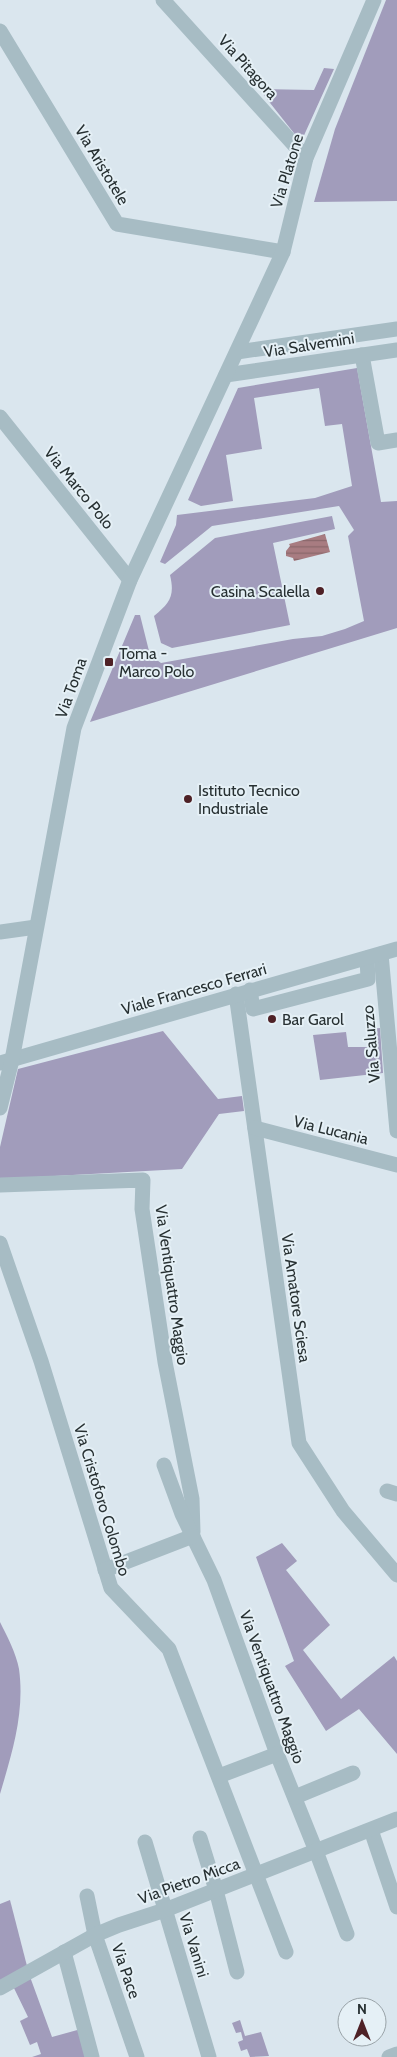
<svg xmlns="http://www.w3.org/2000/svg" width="397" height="2057" font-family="Cabin,sans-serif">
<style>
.green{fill:#a19cbb}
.water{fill:url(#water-rules)}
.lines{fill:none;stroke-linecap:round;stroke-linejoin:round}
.minor{stroke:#a7bcc4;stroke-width:15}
.poi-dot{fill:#4e2126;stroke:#e5f0f6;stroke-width:2}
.labels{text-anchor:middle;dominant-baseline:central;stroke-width:4;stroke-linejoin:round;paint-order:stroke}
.street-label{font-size:16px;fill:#273032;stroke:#e5f0f6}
.poi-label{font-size:16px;fill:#273032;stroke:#e5f0f6;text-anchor:start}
</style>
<defs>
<pattern id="water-rules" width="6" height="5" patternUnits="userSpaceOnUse" patternTransform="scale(1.25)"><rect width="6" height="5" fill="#a87c81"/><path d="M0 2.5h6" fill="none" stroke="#89666a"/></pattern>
</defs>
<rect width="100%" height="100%" fill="#dae6ee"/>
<g class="green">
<polygon points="386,0 397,0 397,201 314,202 335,129"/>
<polygon points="324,68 334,69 301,142 259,89 314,90"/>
<polygon points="357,368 381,502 397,501 397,628 90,722 135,615 140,615 150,655 161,663 293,639 322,636 345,629 364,621 348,536 354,530 339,506 212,526 165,564 160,562 176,525 177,515 315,498 352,486 342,424 325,426 319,388 254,398 262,449 226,455 233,501 201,506 188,500 238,388"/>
<path d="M332,516L335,529L273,543L290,625L172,648L161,643L154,616C170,603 175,596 170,575L215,538Z"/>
<polygon points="380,1028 383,1073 320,1080 313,1035 346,1032 348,1047 368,1047 367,1029"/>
<polygon points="163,1031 218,1099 242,1096 244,1111 219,1114 182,1169 0,1179 0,1147 18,1069"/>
<polygon points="282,1543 297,1561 286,1570 330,1625 303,1650 341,1699 394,1656 397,1661 397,1754 359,1709 326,1731 285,1666 294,1661 256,1557"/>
<path d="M0,1622C7,1636 16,1653 19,1669C25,1713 12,1753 0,1794Z"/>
<polygon points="10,1900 27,1966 0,1982 0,1904"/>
<polygon points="29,1974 52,2037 81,2029 89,2057 32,2057 41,2054 37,2042 30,2045 20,2021 28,2017 12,1984"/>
<polygon points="240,2020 245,2036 261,2032 269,2056 250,2057 247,2049 241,2051 238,2042 243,2040 241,2032 236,2033 232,2023"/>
</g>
<polygon class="water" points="325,534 330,552 294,561 293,558 286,556 286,551 290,546 289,544"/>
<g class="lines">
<g class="minor">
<polyline points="163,0 306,158"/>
<polyline points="0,31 117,224 283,252"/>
<polyline points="237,352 397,329"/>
<polyline points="362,355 378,443 397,440"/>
<polyline points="226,375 397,350"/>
<polyline points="0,417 130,580"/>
<polyline points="0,932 36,927"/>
<polyline points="381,954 397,1131"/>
<polyline points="250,990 253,1009 368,979 367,958"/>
<polyline points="236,994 299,1443 343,1511 397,1575"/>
<polyline points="0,1063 397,949"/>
<polyline points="0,1108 12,1060 74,728 130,580 283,252 306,158 374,0"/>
<polyline points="255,1128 397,1165"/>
<polyline points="0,1185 143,1180 142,1209 165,1362 192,1499 193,1532"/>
<polyline points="0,1243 41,1361 111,1588 169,1649 286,1952"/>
<polyline points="164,1465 182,1514 214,1580 277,1754 316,1851 347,1934"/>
<polyline points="387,1491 397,1494"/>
<polyline points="105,1570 193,1536"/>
<polyline points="219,1776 277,1754"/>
<polyline points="295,1797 353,1773"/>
<polyline points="371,1830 397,1907"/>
<polyline points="200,1838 216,1890 237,1972"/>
<polyline points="145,1842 209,2057"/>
<polyline points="87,1896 95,1935 137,2057"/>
<polyline points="64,1952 92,2057"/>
<polyline points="0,1988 95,1935 119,1925 165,1910 397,1819"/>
<polyline points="389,2057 397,2054"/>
</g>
</g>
<g class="poi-dot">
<circle cx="320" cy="591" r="5"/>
<rect x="104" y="657" width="10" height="10" rx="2.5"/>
<circle cx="188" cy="799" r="5"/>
<circle cx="272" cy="1019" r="5"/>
</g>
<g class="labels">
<g class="street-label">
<text transform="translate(248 67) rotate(48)">Via Pitagora</text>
<text transform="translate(102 165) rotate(59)">Via Aristotele</text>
<text transform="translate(287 171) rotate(-73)">Via Platone</text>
<text transform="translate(309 345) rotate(-9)">Via Salvemini</text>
<text transform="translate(79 488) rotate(51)">Via Marco Polo</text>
<text transform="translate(71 688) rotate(-70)">Via Toma</text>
<text transform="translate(194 989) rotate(-16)">Viale Francesco Ferrari</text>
<text transform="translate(371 1044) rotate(-95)">Via Saluzzo</text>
<text transform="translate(331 1130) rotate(14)">Via Lucania</text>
<text transform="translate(172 1285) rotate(82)">Via Ventiquattro Maggio</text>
<text transform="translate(296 1298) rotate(82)">Via Amatore Sciesa</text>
<text transform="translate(102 1500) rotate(73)">Via Cristoforo Colombo</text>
<text transform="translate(272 1687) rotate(70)">Via Ventiquattro Maggio</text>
<text transform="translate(189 1881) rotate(-20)">Via Pietro Micca</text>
<text transform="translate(194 1945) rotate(73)">Via Vanini</text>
<text transform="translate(126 1971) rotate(71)">Via Pace</text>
</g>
<g class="poi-label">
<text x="310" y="591" text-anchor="end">Casina Scalella</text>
<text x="119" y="653">Toma -<tspan x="119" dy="18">Marco Polo</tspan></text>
<text x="198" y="790">Istituto Tecnico<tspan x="198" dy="18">Industriale</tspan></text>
<text x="282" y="1019">Bar Garol</text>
</g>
</g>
<g transform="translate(362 2022)"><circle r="24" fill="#e5f0f6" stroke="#99a3a8"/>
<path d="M0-4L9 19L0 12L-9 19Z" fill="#4e2126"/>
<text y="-8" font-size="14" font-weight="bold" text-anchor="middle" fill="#273032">N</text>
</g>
</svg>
